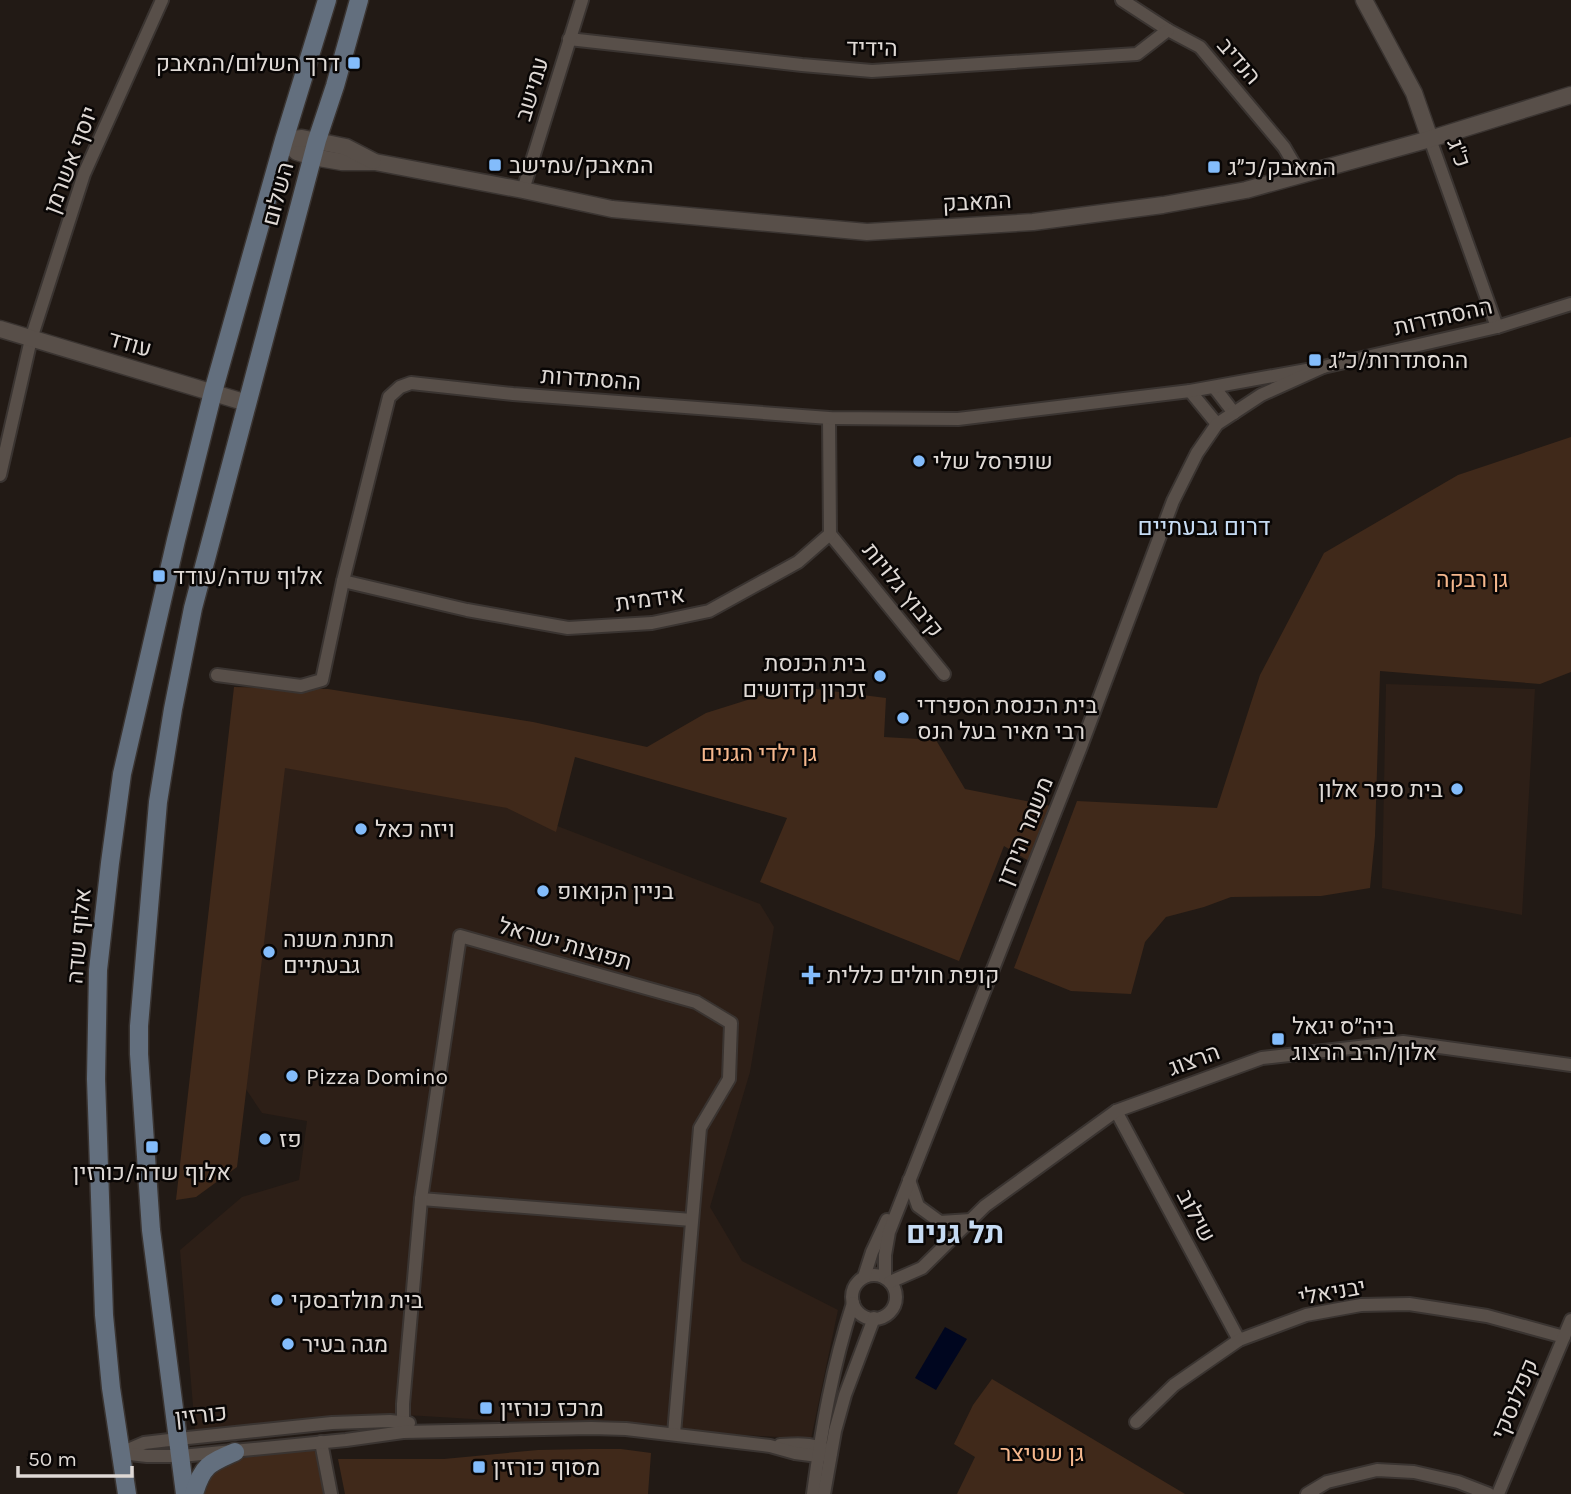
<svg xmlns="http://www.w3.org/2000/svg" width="1571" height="1494" font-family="Karla,Heebo,sans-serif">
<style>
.built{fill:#2d1f17}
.green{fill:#40291a}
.water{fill:#00061f}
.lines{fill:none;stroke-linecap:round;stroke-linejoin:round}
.minor-casing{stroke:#3a3431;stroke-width:16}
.tertiary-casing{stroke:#3a3431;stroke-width:19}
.secondary-casing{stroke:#3a3431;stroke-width:21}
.minor{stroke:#584f49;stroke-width:12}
.tertiary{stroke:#584f49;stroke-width:16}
.secondary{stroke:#636f7e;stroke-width:18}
.poi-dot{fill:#83bcfb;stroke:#090605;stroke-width:2.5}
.labels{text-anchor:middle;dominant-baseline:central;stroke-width:5;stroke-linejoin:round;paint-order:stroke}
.street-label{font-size:23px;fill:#dfd9d5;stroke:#090605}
.poi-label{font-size:23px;fill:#dfd9d5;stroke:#090605;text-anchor:start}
.park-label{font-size:23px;fill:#f5b78d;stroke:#090605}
.neighbourhood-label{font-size:24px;fill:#c6dbf3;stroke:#090605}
.district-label{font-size:30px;font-weight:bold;fill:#c6dbf3;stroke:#090605}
</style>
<rect width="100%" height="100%" fill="#221a15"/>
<g class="built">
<polygon points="1386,684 1535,689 1522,915 1382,888"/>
<polygon points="269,756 513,809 760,904 774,927 750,1072 710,1207 742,1261 838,1310 811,1439 389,1414 195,1430 180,1250 242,1197 299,1180 307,1121 262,1113 235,1073"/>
</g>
<g class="green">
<polygon points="1571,437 1571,672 1540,684 1380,671 1375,836 1370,888 1321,896 1231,897 1204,907 1166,917 1145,942 1131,994 1071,991 1014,968 1077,801 1217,808 1260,675 1324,553 1458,475"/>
<polygon points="792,686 886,698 884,737 936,740 965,789 1051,806 1034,864 1004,846 959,961 760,882 787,818 575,757 556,832 507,808 285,768 237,1167 196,1197 176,1200 234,687 328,689 533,722 647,747 706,713"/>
<polygon points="992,1379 1185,1494 957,1494 975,1457 954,1444 973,1405"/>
<polygon points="588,1449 621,1449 651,1453 648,1494 345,1494 338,1459 444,1459 538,1450"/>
<polygon points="317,1450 326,1494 204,1494 206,1481 223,1464 247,1457"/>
</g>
<polygon class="water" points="945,1327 967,1339 936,1390 915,1378"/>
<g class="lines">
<defs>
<g id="minor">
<polyline points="1122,0 1168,30 1200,47 1284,147 1301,176"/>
<polyline points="569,39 802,65 872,71 1137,54 1168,30"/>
<polyline points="1430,139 1497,327"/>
<polyline points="523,190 582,0"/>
<polyline points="1214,387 1234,413"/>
<polyline points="1190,391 1217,424"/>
<polyline points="0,475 31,339 84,174 162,0"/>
<polyline points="830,534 944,674"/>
<polyline points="343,581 467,610 568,628 652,623 709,611 798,562 830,534 829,418"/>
<polyline points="217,675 301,686 322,680 343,581 389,397 400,387 411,383 513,394 829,418 958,419 1190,391 1323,367"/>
<polyline points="1116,1111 1239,1340"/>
<polyline points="909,1180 918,1206 940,1222 971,1220"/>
<polyline points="421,1199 692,1220"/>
<circle cx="874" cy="1297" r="22"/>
<polyline points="864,1277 872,1252 887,1220"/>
<polyline points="885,1278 885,1255 889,1232 1080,749 1173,501 1197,453 1217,424 1261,395 1323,367 1497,327 1571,304"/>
<polyline points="890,1282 922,1268 985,1206 1116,1111 1262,1058 1403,1042 1571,1065"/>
<polyline points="1136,1422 1174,1385 1239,1340 1306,1315 1361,1305 1409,1304 1487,1316 1564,1337"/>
<polyline points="403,1432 403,1404 421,1199 460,936 696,1002 731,1023 729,1079 700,1128 674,1434"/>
<polyline points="321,1442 331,1494"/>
<path d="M780,1445C795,1444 811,1443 824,1449"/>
<polyline points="123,1452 144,1443 178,1439 332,1423 390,1421 409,1423"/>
<polyline points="121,1453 147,1456 181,1456 346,1440 403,1432 591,1428 626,1429 770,1446 795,1453 818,1456 831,1453"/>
<path d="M813,1494C822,1427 832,1368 853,1303"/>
<polyline points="824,1494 835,1431 845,1395 874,1318"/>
<polyline points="1307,1494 1327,1482 1377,1470 1414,1472 1458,1482 1489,1494"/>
<polyline points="1498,1494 1571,1320"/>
</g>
<g id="tertiary">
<polyline points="1364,0 1414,93 1430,139"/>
<polyline points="284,140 297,152 313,157 342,162 375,162 523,190 612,209 867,232 1033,222 1163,205 1246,190 1430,139 1571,95"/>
<polyline points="284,140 302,138 346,147 373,161"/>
<polyline points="0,329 247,403"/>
</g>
<g id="secondary">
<polyline points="127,1494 111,1388 104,1315 96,1079 98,970 110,863 122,774 176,540 213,392 284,140 327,0"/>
<polyline points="185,1494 151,1230 139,1054 139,1026 158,802 173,709 193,608 317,140 335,86 359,0"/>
<path d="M194,1494C202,1466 209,1463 235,1452"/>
</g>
</defs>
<use href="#minor" class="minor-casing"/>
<use href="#tertiary" class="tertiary-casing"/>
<use href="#secondary" class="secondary-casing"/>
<use href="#minor" class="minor"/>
<use href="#tertiary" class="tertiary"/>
<use href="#secondary" class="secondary"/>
</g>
<g class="poi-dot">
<rect x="347" y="56" width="14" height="14" rx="3.5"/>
<rect x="488" y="158" width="14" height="14" rx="3.5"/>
<rect x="1207" y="160" width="14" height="14" rx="3.5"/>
<rect x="1308" y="353" width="14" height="14" rx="3.5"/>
<circle cx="919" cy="461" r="7"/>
<rect x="152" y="569" width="14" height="14" rx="3.5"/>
<circle cx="880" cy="676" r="7"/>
<circle cx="903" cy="718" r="7"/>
<circle cx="1457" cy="789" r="7"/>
<circle cx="361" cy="829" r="7"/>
<circle cx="543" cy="891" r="7"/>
<circle cx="269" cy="952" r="7"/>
<path d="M807.5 964.5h7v7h7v7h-7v7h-7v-7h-7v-7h7z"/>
<rect x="1271" y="1032" width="14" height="14" rx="3.5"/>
<circle cx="292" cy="1076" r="7"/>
<circle cx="265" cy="1139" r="7"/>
<rect x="145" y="1140" width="14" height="14" rx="3.5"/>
<circle cx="277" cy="1300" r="7"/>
<circle cx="288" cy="1344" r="7"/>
<rect x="479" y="1401" width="14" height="14" rx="3.5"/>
<rect x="472" y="1460" width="14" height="14" rx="3.5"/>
</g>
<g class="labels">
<g class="street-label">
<text transform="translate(872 48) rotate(1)">הידיד</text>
<text transform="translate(1239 61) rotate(49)">הנדיב</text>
<text transform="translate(532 89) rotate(-73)">עמישב</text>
<text transform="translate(1459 153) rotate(70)">כ"ג</text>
<text transform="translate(71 160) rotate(-69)">יוסף אשרמן</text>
<text transform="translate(278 194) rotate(-75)">השלום</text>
<text transform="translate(977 202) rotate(-3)">המאבק</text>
<text transform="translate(1443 317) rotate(-13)">ההסתדרות</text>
<text transform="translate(130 344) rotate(16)">עודד</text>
<text transform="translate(591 379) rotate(4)">ההסתדרות</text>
<text transform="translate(903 590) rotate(51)">קיבוץ גלויות</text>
<text transform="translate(650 599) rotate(-8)">אידמית</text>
<text transform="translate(1025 831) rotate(-68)">משמר הירדן</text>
<text transform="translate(79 936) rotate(-85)">אלוף שדה</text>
<text transform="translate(565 944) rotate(16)">תפוצות ישראל</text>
<text transform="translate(1194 1060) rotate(-20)">הרצוג</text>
<text transform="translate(1196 1216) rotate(62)">שילוב</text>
<text transform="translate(1332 1292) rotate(-10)">יבניאלי</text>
<text transform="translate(1515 1399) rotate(-67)">קפלנסקי</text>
<text transform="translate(201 1415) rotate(-6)">כורזין</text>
</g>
<g class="poi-label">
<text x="340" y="63" text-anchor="end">דרך השלום/המאבק</text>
<text x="509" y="165">המאבק/עמישב</text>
<text x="1228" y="167">המאבק/כ״ג</text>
<text x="1329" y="360">ההסתדרות/כ״ג</text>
<text x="933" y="461">שופרסל שלי</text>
<text x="173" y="576">אלוף שדה/עודד</text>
<text x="866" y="663" text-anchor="end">בית הכנסת<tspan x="866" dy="26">זכרון קדושים</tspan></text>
<text x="917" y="705">בית הכנסת הספרדי<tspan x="917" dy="26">רבי מאיר בעל הנס</tspan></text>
<text x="1443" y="789" text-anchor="end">בית ספר אלון</text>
<text x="375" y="829">ויזה כאל</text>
<text x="557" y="891">בניין הקואופ</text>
<text x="283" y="939">תחנת משנה<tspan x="283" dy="26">גבעתיים</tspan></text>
<text x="827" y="975">קופת חולים כללית</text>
<text x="1292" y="1026">ביה״ס יגאל<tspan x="1292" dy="26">אלון/הרב הרצוג</tspan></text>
<text x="306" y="1076">Pizza Domino</text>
<text x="279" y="1139">פז</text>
<text x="152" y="1172" text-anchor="middle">אלוף שדה/כורזין</text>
<text x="291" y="1300">בית מולדבסקי</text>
<text x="302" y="1344">מגה בעיר</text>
<text x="500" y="1408">מרכז כורזין</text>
<text x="493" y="1467">מסוף כורזין</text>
</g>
<g class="park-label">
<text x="1472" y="579">גן רבקה</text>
<text x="759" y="753">גן ילדי הגנים</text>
<text x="1042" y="1453">גן שטיצר</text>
</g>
<g class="neighbourhood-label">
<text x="1204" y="527">דרום גבעתיים</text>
</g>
<g class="district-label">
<text x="955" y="1233">תל גנים</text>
</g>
</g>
<path d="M18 1466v10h114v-10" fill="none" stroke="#dfd9d5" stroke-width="3.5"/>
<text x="28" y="1466" font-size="21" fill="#dfd9d5" stroke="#090605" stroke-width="5" paint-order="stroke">50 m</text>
</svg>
